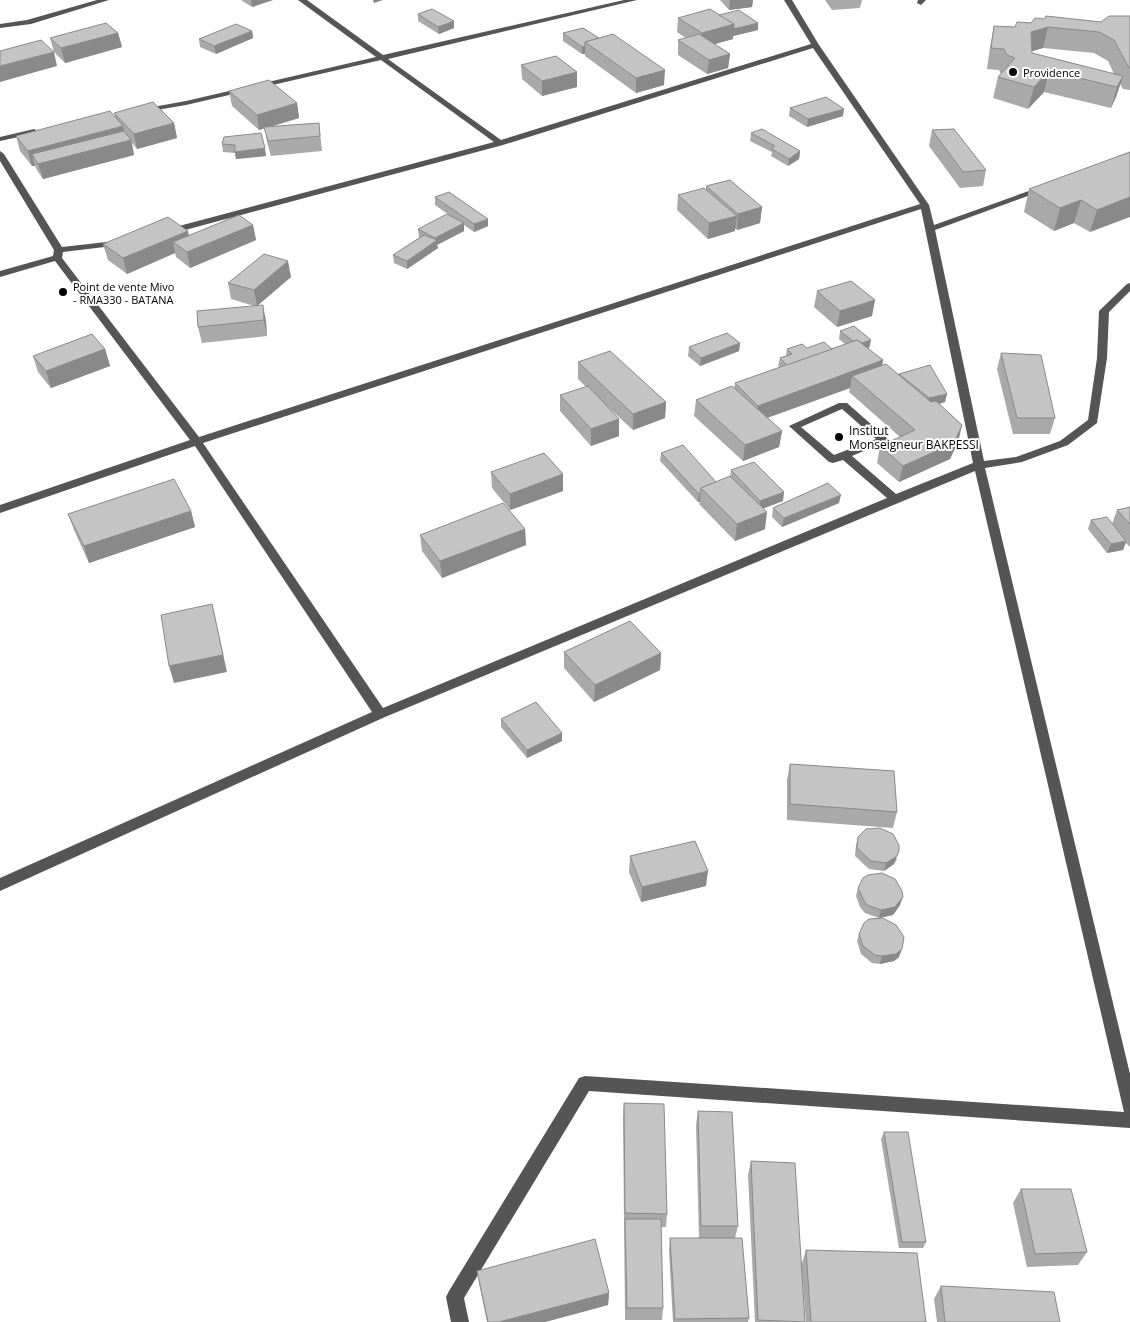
<svg xmlns="http://www.w3.org/2000/svg" width="1130" height="1322" font-family="'Open Sans',sans-serif">
<style>
.lines{fill:none;stroke-linecap:round;stroke-linejoin:round}
.minor{fill:#555;fill-rule:evenodd}
.wall{fill:#a9a9a9;fill-rule:evenodd}
.shaded-wall{fill:#898989}
.building{fill:#c4c4c4;stroke:#898989}
.poi-dot{fill:#000;stroke:#fff;stroke-width:2}
.labels{text-anchor:middle;dominant-baseline:central;stroke-width:4;stroke-linejoin:round;paint-order:stroke}
.far-poi-label{font-size:11px;fill:#000;stroke:#fff;text-anchor:start}
.poi-label{font-size:12px;fill:#000;stroke:#fff;text-anchor:start}
</style>
<rect width="100%" height="100%" fill="#fff"/>
<g class="lines">
<g class="minor">
<polygon points="97,0 109,0 31,24 0,28 0,24 27,20"/>
<path d="M298,0H307L383,55L624,0H637L388,59L501,140L811,44L784,0H792L819,45L929,205L934,225L1040,187L1047,189L935,230L984,461L1016,457L1060,441L1088,420L1097,358L1099,311L1127,284L1130,283V291L1109,312L1107,358L1097,423L1068,445L1022,462L985,468L1130,1074V1128L589,1091L464,1298L469,1322H451L446,1297L449,1291L579,1078L585,1076L1124,1112L975,471L385,717L0,891V878L372,712L195,446L0,513V505L190,440L55,261L0,277V271L53,256L54,250L0,161V151L4,154L62,247L124,240L126,242L121,245L63,252L62,258L199,437L920,204L813,48L503,145L170,234H164V230L494,142L381,60L186,105L139,113L138,111L142,109L186,101L376,57ZM921,209L973,463L896,494L852,456L889,440L847,403H839L789,426L829,462L833,463L843,460L887,498L383,708L203,443ZM842,409L876,439L834,455L801,427Z"/>
<polygon points="918,0 926,0 921,5 917,3"/>
<polygon points="34,129 38,131 37,133 0,141 0,137"/>
</g>
</g>
<g class="wall">
<polygon points="241,0 273,0 252,7"/>
<polygon points="720,0 753,0 752,7 729,10"/>
<polygon points="825,0 862,0 860,8 832,10"/>
<polygon points="418,14 454,21 454,28 439,34 418,21"/>
<polygon points="719,15 758,30 733,36 733,39 714,44 730,54 728,68 707,74 678,55 678,40 686,38 677,32 678,18"/>
<path d="M1130,16V90L1123,89L1120,84L1116,97L1111,108L1044,92L1028,109L993,98L998,77L1001,74L999,70L987,69L990,47L994,26L1015,27L1044,19L1101,22ZM1043,48L1094,53L1108,61L1114,74L1032,53V51Z"/>
<polygon points="583,28 664,85 636,93 585,56 585,54 582,54 563,41 563,33"/>
<polygon points="252,31 253,38 216,54 200,47 199,39"/>
<polygon points="118,33 122,47 65,63 54,52 50,38"/>
<polygon points="521,65 577,72 577,87 542,96 522,79"/>
<polygon points="229,91 297,103 299,118 270,127 319,123 322,151 271,156 267,142 265,128 259,130 232,106"/>
<polygon points="790,108 843,116 807,127 789,116"/>
<polygon points="114,113 174,123 177,138 137,149 132,143 134,155 43,179 37,170 35,166 32,166 20,151 16,136 115,116"/>
<polygon points="932,130 986,170 983,186 960,188 929,146"/>
<polygon points="751,133 800,151 799,159 788,166 771,156 772,152 750,141"/>
<polygon points="224,137 266,156 236,159 235,153 223,152 222,144"/>
<polygon points="1130,152 1090,232 1074,223 1054,231 1024,212 1029,189"/>
<polygon points="706,186 762,207 760,223 737,230 735,228 735,231 708,239 677,210 678,195 706,189"/>
<polygon points="435,197 488,226 474,232 464,225 464,231 437,245 438,248 407,269 394,263 393,255 420,237 419,237 418,229 452,217 435,205"/>
<polygon points="253,225 256,240 190,268 176,257 175,253 127,274 108,260 103,244 188,231 188,235"/>
<polygon points="291,277 258,305 266,321 267,336 202,343 198,327 254,306 231,299 228,283"/>
<polygon points="817,291 872,316 837,327 814,307"/>
<polygon points="840,331 871,340 869,348 868,349 883,360 882,365 899,374 945,402 939,404 962,425 958,442 950,459 899,482 877,463 880,446 900,437 849,392 850,388 767,418 782,431 779,447 743,461 694,416 696,400 734,389 735,383 780,367 778,366 780,358 786,356 787,349 807,348 832,349 845,344 839,339"/>
<polygon points="740,343 739,351 700,366 688,356 689,347"/>
<polygon points="105,349 110,366 51,388 38,372 33,356"/>
<polygon points="1001,353 1055,418 1050,434 1013,434 997,369"/>
<polygon points="578,362 666,402 665,418 633,430 607,406 619,419 619,436 591,446 560,411 560,395 586,387 578,379"/>
<polygon points="661,453 716,482 730,477 731,470 783,501 763,508 765,529 735,541 699,504 700,502 698,502 660,461"/>
<polygon points="491,472 563,491 510,510 492,488"/>
<polygon points="839,503 782,527 772,517 773,508"/>
<polygon points="1130,507 1130,547 1126,543 1123,550 1107,553 1088,529 1091,520 1112,524 1117,510"/>
<polygon points="191,511 195,527 89,563 74,530 68,514"/>
<polygon points="525,529 526,545 442,578 422,551 420,535"/>
<polygon points="564,652 661,653 660,670 594,702 564,668"/>
<polygon points="501,719 562,741 527,758 501,727"/>
<polygon points="790,764 897,812 893,828 787,820 787,780"/>
<polygon points="858,837 897,859 894,864 884,871 869,869 855,856 856,845"/>
<polygon points="630,856 706,886 641,902 629,872"/>
<polygon points="858,888 900,905 893,915 879,918 865,913 860,907 856,896"/>
<polygon points="859,934 899,957 894,961 880,964 872,963 861,954 857,941"/>
<polygon points="624,1103 667,1214 666,1227 661,1227 663,1308 662,1320 625,1320 623,1117"/>
<polygon points="698,1111 738,1226 735,1238 749,1318 748,1322 673,1322 669,1251 670,1238 699,1238 696,1125"/>
<polygon points="884,1132 926,1242 923,1248 899,1248 881,1139"/>
<polygon points="751,1161 802,1263 806,1250 926,1322 806,1322 802,1271 805,1322 755,1322 748,1175"/>
<polygon points="1021,1189 1087,1252 1078,1265 1027,1267 1013,1203"/>
<polygon points="477,1271 609,1293 608,1305 545,1322 487,1322 479,1283"/>
<polygon points="941,1286 1060,1322 937,1322 934,1299"/>
</g>
<g class="shaded-wall">
<polygon points="251,0 273,0 252,7"/>
<polygon points="373,0 383,0 374,3"/>
<polygon points="730,0 753,0 752,7 729,10"/>
<polygon points="454,21 454,28 439,34 438,27"/>
<polygon points="758,23 758,30 733,36 733,39 701,48 702,33 734,24"/>
<polygon points="1048,27 1043,48 1026,53 1031,32"/>
<polygon points="252,31 253,38 216,54 214,46"/>
<polygon points="118,33 122,47 65,63 61,48"/>
<polygon points="585,46 585,54 582,54 582,47"/>
<polygon points="54,52 57,66 0,82 0,66"/>
<polygon points="730,54 728,68 707,74 709,60"/>
<polygon points="665,70 664,85 636,93 636,78"/>
<polygon points="1049,71 1044,92 1028,109 1034,87"/>
<polygon points="577,72 577,87 542,96 542,81"/>
<polygon points="1123,76 1116,97 1111,108 1117,87"/>
<polygon points="297,103 299,118 259,130 257,115"/>
<polygon points="844,109 843,116 807,127 808,119"/>
<polygon points="174,123 177,138 137,149 134,134"/>
<polygon points="123,126 127,141 131,140 134,155 43,179 38,164 32,154 35,166 32,166 28,151"/>
<polygon points="265,148 266,156 236,159 235,152"/>
<polygon points="800,151 799,159 788,166 789,159"/>
<polygon points="1130,197 1130,217 1090,232 1097,210"/>
<polygon points="1081,200 1074,223 1054,231 1060,208"/>
<polygon points="762,207 760,223 737,230 738,214"/>
<polygon points="737,216 735,231 708,239 709,223"/>
<polygon points="488,219 488,226 474,232 474,224"/>
<polygon points="464,223 464,231 437,245 438,248 407,269 407,261 436,241 435,238"/>
<polygon points="253,225 256,240 190,268 187,252"/>
<polygon points="188,231 191,247 173,242 175,253 127,274 123,258"/>
<polygon points="288,261 291,277 257,306 254,290"/>
<polygon points="875,300 872,316 837,327 840,311"/>
<polygon points="263,305 266,321 267,336 264,320"/>
<polygon points="871,340 869,348 855,353 857,345"/>
<polygon points="740,343 739,351 700,366 701,358"/>
<polygon points="105,349 110,366 51,388 46,371"/>
<polygon points="883,360 880,377 852,376 850,388 756,422 758,406"/>
<polygon points="947,394 945,402 927,407 929,398"/>
<polygon points="666,402 665,418 633,430 633,414"/>
<polygon points="619,419 619,436 591,446 591,429"/>
<polygon points="962,425 958,442 950,459 899,482 903,466"/>
<polygon points="782,431 779,447 743,461 745,445"/>
<polygon points="563,474 563,491 510,510 510,494"/>
<polygon points="784,492 783,501 759,510 760,501"/>
<polygon points="700,493 700,502 698,502 699,494"/>
<polygon points="841,495 839,503 782,527 784,518"/>
<polygon points="191,511 195,527 89,563 84,546"/>
<polygon points="767,512 765,529 735,541 737,524"/>
<polygon points="525,529 526,545 442,578 440,561"/>
<polygon points="1126,541 1123,550 1107,553 1111,544"/>
<polygon points="212,604 227,672 174,683 169,666"/>
<polygon points="661,653 660,670 594,702 595,685"/>
<polygon points="562,733 562,741 527,758 527,750"/>
<polygon points="899,851 894,864 884,871 886,863"/>
<polygon points="708,871 706,886 641,902 642,887"/>
<polygon points="903,897 900,905 893,915 879,918 881,910"/>
<polygon points="902,949 899,957 894,961 880,964 882,956"/>
<polygon points="609,1293 608,1305 545,1322 499,1322"/>
</g>
<g class="building">
<polygon points="432,9 454,21 438,27 418,14"/>
<polygon points="710,9 734,24 702,33 678,18"/>
<polygon points="739,10 758,23 734,29 734,24 719,15"/>
<polygon points="1046,16 1101,22 1109,16 1130,16 1130,68 1129,68 1114,40 1099,32 1048,27 1031,32 1032,53 1123,76 1117,87 1049,71 1034,87 998,77 1015,58 1007,55 1004,49 991,48 994,26 1015,27 1017,22 1031,23 1035,18 1044,19"/>
<polygon points="106,23 118,33 61,48 50,38"/>
<polygon points="236,24 252,31 214,46 199,39"/>
<polygon points="583,28 599,38 585,42 585,46 582,47 563,33"/>
<polygon points="613,34 665,70 636,78 585,42"/>
<polygon points="699,34 730,54 709,60 678,40"/>
<polygon points="41,40 54,52 0,66 0,51"/>
<polygon points="556,56 577,72 542,81 521,65"/>
<polygon points="269,80 297,103 257,115 229,91"/>
<polygon points="826,97 844,109 808,119 790,108"/>
<polygon points="153,102 174,123 134,134 114,113"/>
<polygon points="110,111 123,126 28,151 16,136"/>
<polygon points="319,123 320,136 268,141 264,127"/>
<polygon points="762,129 800,151 789,159 772,149 775,146 751,133"/>
<polygon points="954,129 986,170 963,172 932,130"/>
<polygon points="124,131 131,140 38,164 32,154"/>
<polygon points="261,133 265,148 235,152 235,145 222,144 224,137"/>
<polygon points="1130,152 1130,197 1097,210 1081,200 1060,208 1029,189"/>
<polygon points="730,180 762,207 738,214 706,186"/>
<polygon points="704,188 737,216 709,223 678,195"/>
<polygon points="449,192 488,219 474,224 435,197"/>
<polygon points="447,214 464,223 435,238 418,229"/>
<polygon points="239,215 253,225 187,252 173,242"/>
<polygon points="168,217 188,231 123,258 103,244"/>
<polygon points="424,235 437,240 407,261 393,255"/>
<polygon points="264,254 288,261 254,290 228,283"/>
<polygon points="851,281 875,300 840,311 817,291"/>
<polygon points="263,305 264,320 198,327 197,311"/>
<polygon points="854,326 871,340 862,343 857,340 853,341 840,331"/>
<polygon points="727,333 740,343 701,358 689,347"/>
<polygon points="92,334 105,349 46,371 33,356"/>
<polygon points="857,340 883,360 758,406 735,383"/>
<polygon points="824,342 832,349 787,365 780,358 792,354 787,349 802,344 807,348"/>
<polygon points="610,351 666,402 633,414 578,362"/>
<polygon points="1001,353 1041,355 1055,418 1017,418"/>
<polygon points="886,364 931,402 936,401 962,425 954,443 903,466 880,446 915,430 852,376"/>
<polygon points="930,365 947,394 929,398 899,374"/>
<polygon points="588,386 619,419 591,429 560,395"/>
<polygon points="732,386 782,431 745,445 696,400"/>
<polygon points="683,445 716,482 701,488 700,493 699,494 661,453"/>
<polygon points="544,453 563,474 510,494 491,472"/>
<polygon points="754,462 784,492 760,501 731,470"/>
<polygon points="730,476 767,512 737,524 701,488"/>
<polygon points="174,479 191,511 84,546 68,514"/>
<polygon points="828,483 841,495 784,518 773,508"/>
<polygon points="503,503 525,529 440,561 420,535"/>
<polygon points="1130,507 1130,524 1117,510"/>
<polygon points="1107,517 1126,541 1111,544 1091,520"/>
<polygon points="212,604 223,655 169,666 161,615"/>
<polygon points="630,621 661,653 595,685 564,652"/>
<polygon points="536,702 562,733 527,750 501,719"/>
<polygon points="790,764 894,771 897,812 790,804"/>
<polygon points="880,828 893,834 899,845 899,851 897,856 886,863 871,861 857,848 858,837 866,829"/>
<polygon points="695,841 708,871 642,887 630,856"/>
<polygon points="882,873 895,879 902,891 903,897 895,907 881,910 867,905 863,899 858,888 863,878 868,875"/>
<polygon points="883,918 896,925 904,937 902,949 896,954 882,956 875,955 863,946 859,934 864,923 869,919"/>
<polygon points="624,1103 664,1104 667,1214 625,1213"/>
<polygon points="698,1111 732,1112 738,1226 701,1226"/>
<polygon points="884,1132 908,1132 926,1242 902,1242"/>
<polygon points="751,1161 795,1163 805,1322 758,1320"/>
<polygon points="1021,1189 1071,1189 1087,1252 1035,1254"/>
<polygon points="625,1219 661,1219 663,1308 627,1308"/>
<polygon points="670,1238 742,1238 749,1318 675,1319"/>
<polygon points="595,1239 609,1293 499,1322 488,1322 477,1271"/>
<polygon points="806,1250 917,1253 926,1322 811,1322"/>
<polygon points="941,1286 1054,1292 1060,1322 945,1322"/>
</g>
<g class="poi-dot">
<circle cx="1013" cy="72" r="5"/>
<circle cx="63" cy="292" r="5"/>
<circle cx="839" cy="437" r="5"/>
</g>
<g class="labels">
<g class="far-poi-label">
<text x="1023" y="72">Providence</text>
<text x="73" y="286">Point de vente Mivo<tspan x="73" dy="13">- RMA330 - BATANA</tspan></text>
</g>
<g class="poi-label">
<text x="849" y="430">Institut<tspan x="849" dy="14">Monseigneur BAKPESSI</tspan></text>
</g>
</g>
</svg>
